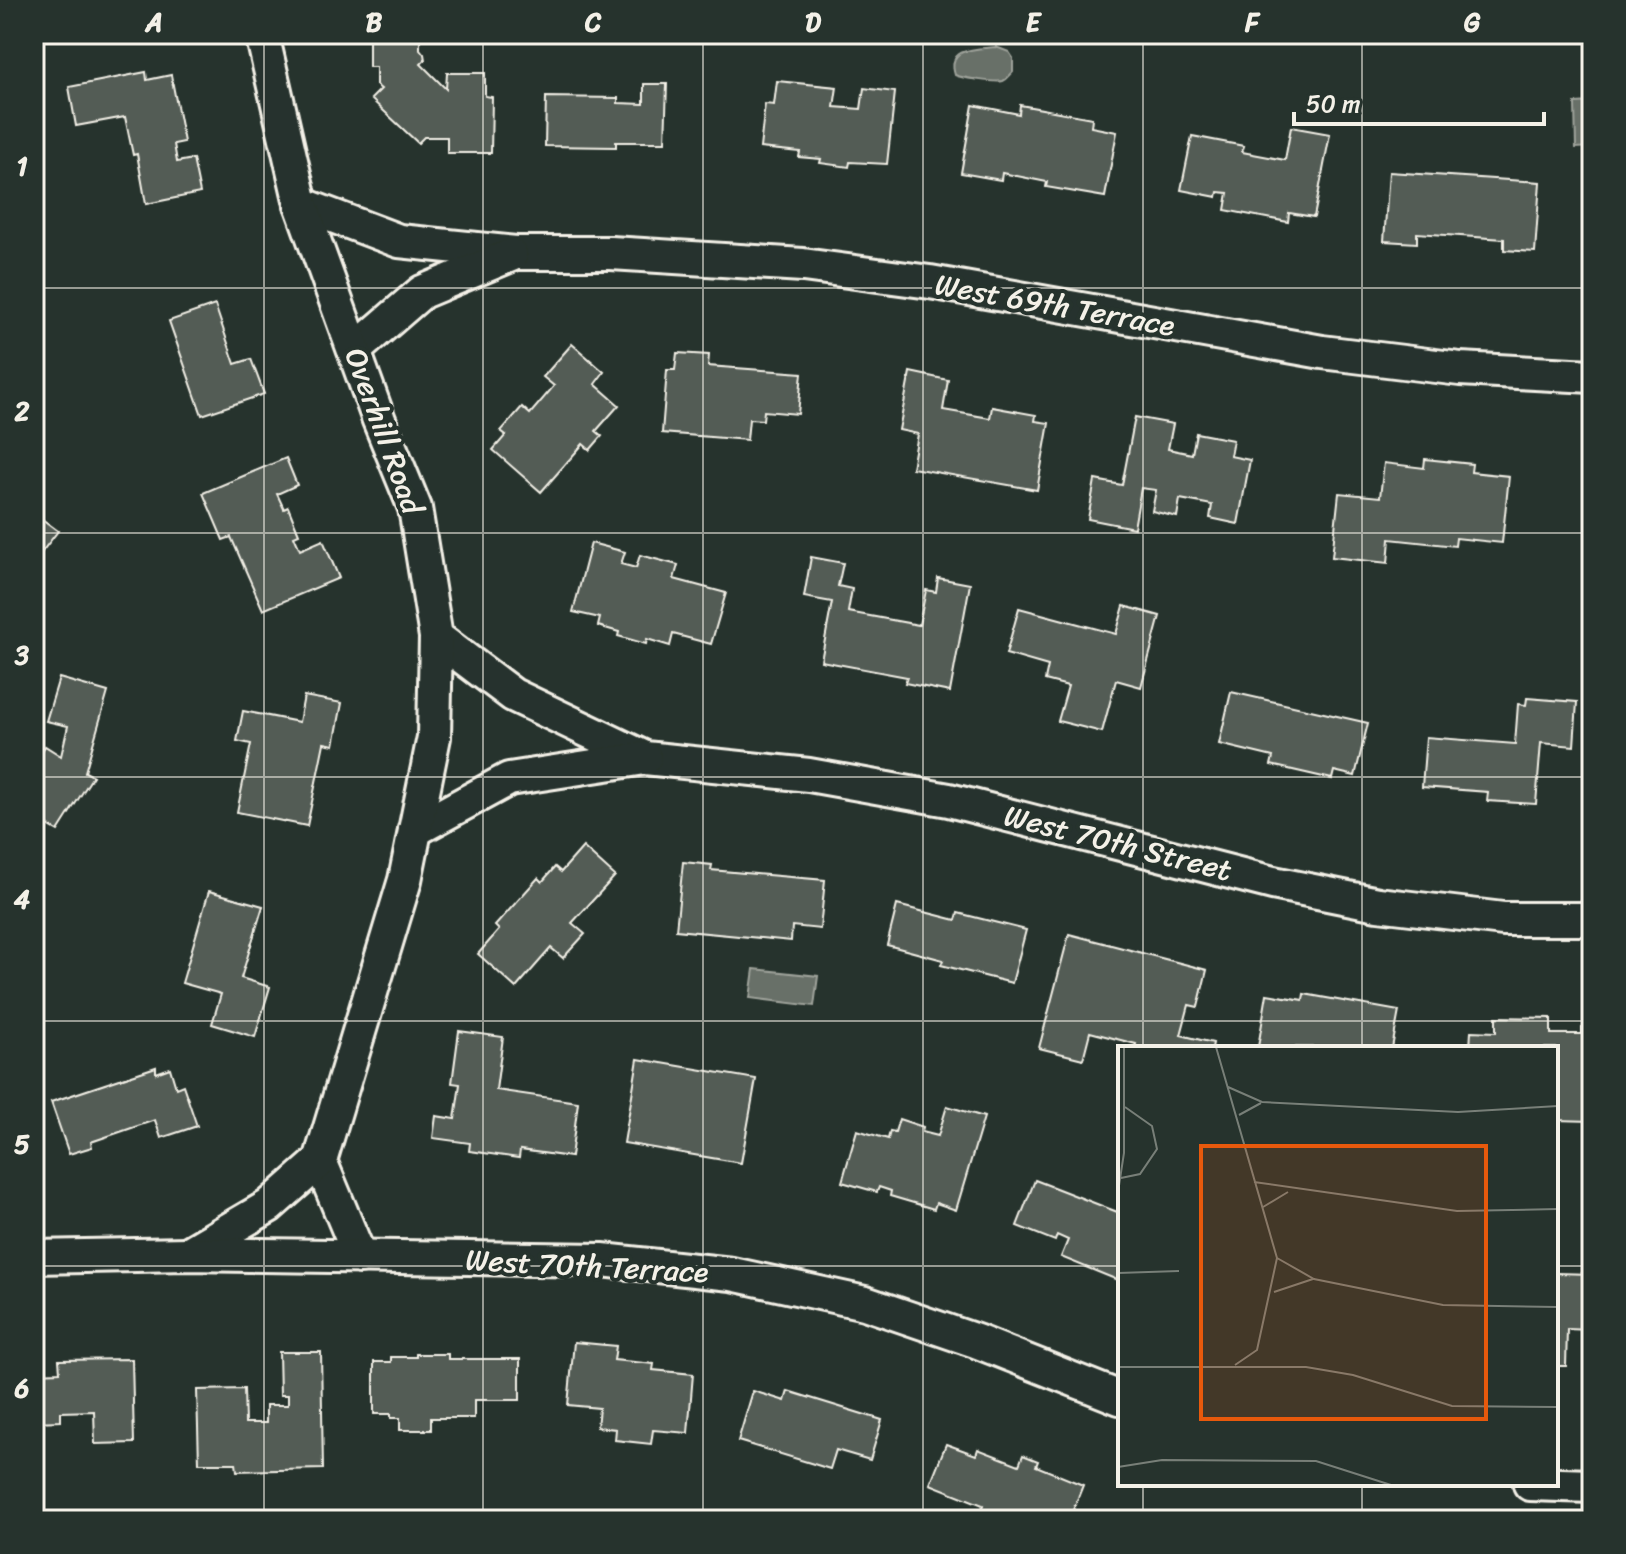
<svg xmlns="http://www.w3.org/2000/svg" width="1626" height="1554" font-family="Sriracha,sans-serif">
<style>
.water{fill:#676f68;stroke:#9fa39b;stroke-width:2}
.building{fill:#525c55;stroke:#f4f1e8;stroke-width:2}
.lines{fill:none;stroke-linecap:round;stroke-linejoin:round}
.street-casing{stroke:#f4f1e8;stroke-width:38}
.street{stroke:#26332d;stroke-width:32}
.grid{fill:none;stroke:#f4f1e8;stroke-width:2;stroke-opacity:0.55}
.labels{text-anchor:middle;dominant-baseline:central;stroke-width:8;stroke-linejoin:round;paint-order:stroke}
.street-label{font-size:30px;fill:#f4f1e8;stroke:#26332d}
.inset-road{fill:none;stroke:#787f78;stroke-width:2}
.view{fill:#e8590c;fill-opacity:0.15;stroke:#e8590c;stroke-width:4}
.inset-edge{fill:none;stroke:#f4f1e8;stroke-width:4}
.neatline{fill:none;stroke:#f4f1e8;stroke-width:3}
.grid-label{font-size:26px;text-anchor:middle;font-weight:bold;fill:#f4f1e8}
</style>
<rect width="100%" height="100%" fill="#26332d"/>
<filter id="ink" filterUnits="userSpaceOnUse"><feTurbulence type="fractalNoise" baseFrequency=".0125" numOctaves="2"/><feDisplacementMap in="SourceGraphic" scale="16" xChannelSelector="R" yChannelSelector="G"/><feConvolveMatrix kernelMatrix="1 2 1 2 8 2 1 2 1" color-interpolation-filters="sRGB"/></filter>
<g filter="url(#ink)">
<g class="water">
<path d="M996,47L1009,52L1013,58V72C1009,76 1008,79 1003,81C996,83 961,78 955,75C946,47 976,49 996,47Z"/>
<polygon points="1592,102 1592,147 1576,148 1575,103"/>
<polygon points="754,969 818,976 814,1006 750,998"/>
</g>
<g class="building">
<polygon points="369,34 420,34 420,49 424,54 425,60 421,64 446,89 447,73 485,73 485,96 492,97 491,153 447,153 447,137 424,137 418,143 371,99 381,89 376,85 376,67 369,67"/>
<polygon points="146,72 147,80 171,75 184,142 174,144 177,162 193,159 200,193 146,204 137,154 133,155 125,117 76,126 69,87"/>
<polygon points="777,81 837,87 834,107 861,109 864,88 895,92 887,164 850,162 849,167 820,163 821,159 799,157 800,152 760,148 765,104 774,105"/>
<polygon points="644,84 667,84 665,142 616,142 616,147 545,146 546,97 618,98 618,103 644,104"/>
<polygon points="973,105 1019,114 1020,105 1092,118 1091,127 1117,132 1105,197 1046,187 1047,182 1002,173 1001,180 961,173"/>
<polygon points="1291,127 1330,134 1314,217 1289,213 1288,222 1225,210 1228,193 1218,192 1217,197 1181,190 1192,136 1244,146 1242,152 1285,160"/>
<polygon points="1389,172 1540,182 1535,252 1504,250 1504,239 1417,233 1417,243 1384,241"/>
<polygon points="215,305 235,364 251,359 264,394 202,415 169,321"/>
<polygon points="572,344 604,372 595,384 619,405 596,431 602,436 590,450 583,444 541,492 493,450 506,435 501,431 522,407 530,414 554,386 543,377"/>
<polygon points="677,353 709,355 708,366 802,373 798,414 764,411 763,420 749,419 747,440 662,433 667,370 675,370"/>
<polygon points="910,372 948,380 943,410 990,418 992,407 1036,415 1035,421 1049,423 1037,490 912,468 918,434 899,430"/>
<polygon points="1135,417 1173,424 1168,449 1192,454 1196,433 1233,440 1230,456 1250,460 1238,524 1210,518 1212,505 1180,499 1177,517 1152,511 1156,490 1141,488 1134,528 1088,519 1095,480 1122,485"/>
<polygon points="286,458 297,485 277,494 284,509 288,507 299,534 294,536 300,550 323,540 339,578 263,610 231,537 223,540 203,493"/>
<polygon points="1425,459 1472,464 1471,472 1509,476 1502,543 1456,538 1455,546 1390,539 1388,563 1332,557 1339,493 1380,497 1384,463 1424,468"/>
<polygon points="34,513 58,531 34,562"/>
<polygon points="591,543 625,552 621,564 636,568 640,555 678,565 674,579 726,593 711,644 673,634 670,646 647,639 646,644 618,636 619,632 598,626 600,618 573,612"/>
<polygon points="811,557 843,563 838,586 852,589 848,612 919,625 926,590 936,592 938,578 970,584 950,692 905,683 907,677 821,661 832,602 804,597"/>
<polygon points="1124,606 1160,616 1141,687 1116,680 1102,732 1058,721 1068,686 1045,680 1048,666 1006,654 1019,608 1116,634"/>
<polygon points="59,678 108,692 85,772 93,776 58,831 34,817 34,764 45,746 61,756 68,726 46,721"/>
<polygon points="1231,692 1368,723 1355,776 1334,771 1332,779 1271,765 1273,757 1219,744"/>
<polygon points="304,696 342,703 334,745 324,743 307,826 237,812 251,744 237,741 243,711 299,722"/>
<polygon points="1527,698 1577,702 1574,746 1541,743 1536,804 1487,801 1488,792 1422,787 1426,737 1515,744 1518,704 1526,705"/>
<polygon points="583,847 615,876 572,923 585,934 563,958 551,948 516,988 478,954 499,930 495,926 538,878 542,882 555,867 561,872"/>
<polygon points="683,862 712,865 711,870 825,880 820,929 792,926 791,941 676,930"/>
<polygon points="209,891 263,906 241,978 270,987 255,1037 212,1024 221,994 182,983"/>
<polygon points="897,905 956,920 958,913 1026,930 1012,983 941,965 943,960 887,945"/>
<polygon points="1069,934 1207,970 1198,1007 1189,1005 1181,1035 1213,1043 1212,1048 1135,1048 1136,1044 1090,1032 1083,1059 1039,1048"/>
<polygon points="1267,994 1303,1000 1304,994 1399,1011 1392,1048 1258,1047"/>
<polygon points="1496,1017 1551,1018 1551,1034 1582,1034 1582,1028 1592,1028 1592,1121 1556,1120 1556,1048 1470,1048 1471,1031 1496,1032"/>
<polygon points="459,1031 503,1037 496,1090 578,1102 571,1157 520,1150 519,1158 469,1151 470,1143 433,1138 436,1116 455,1119 460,1084 452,1083"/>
<polygon points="638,1059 756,1079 741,1163 624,1143"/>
<polygon points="156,1067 156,1073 170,1068 176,1088 183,1085 197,1126 161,1138 155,1120 91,1142 92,1147 69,1154 51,1102"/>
<polygon points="947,1106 984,1117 956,1210 936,1203 934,1209 890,1196 891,1191 879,1187 877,1192 842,1182 857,1130 888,1139 890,1131 895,1132 899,1119 923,1127 922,1132 938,1136"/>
<polygon points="1035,1180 1120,1213 1120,1281 1061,1257 1068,1240 1057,1235 1055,1241 1017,1226"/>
<polygon points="1556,1273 1592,1274 1592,1330 1567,1329 1566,1366 1556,1366"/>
<polygon points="574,1342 616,1346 614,1360 654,1364 653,1370 693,1374 688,1433 653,1430 651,1444 615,1440 616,1429 597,1427 599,1408 568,1405"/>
<polygon points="279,1352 321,1352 323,1469 237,1471 236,1463 199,1463 197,1390 244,1389 245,1423 266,1423 266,1405 288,1405 288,1395 280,1395"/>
<polygon points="416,1354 448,1354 448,1359 520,1359 520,1400 474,1400 474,1418 431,1418 431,1430 400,1430 400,1418 391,1418 391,1414 374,1414 374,1362 391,1362 391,1357 416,1357"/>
<polygon points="132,1359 134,1443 95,1444 94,1411 61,1412 61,1421 34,1422 34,1373 60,1372 59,1360"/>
<polygon points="753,1391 785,1401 788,1391 882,1420 870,1460 836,1450 830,1469 738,1441"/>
<polygon points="946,1444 976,1455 978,1449 1019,1465 1023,1455 1038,1461 1036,1466 1083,1485 1069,1520 996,1520 980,1514 983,1505 930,1484"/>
</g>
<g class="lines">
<defs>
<g id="street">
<polyline points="301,204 399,241 516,253 611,253 803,265 930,282 1322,352 1460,369 1592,376"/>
<polyline points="355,350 422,292 511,255"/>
<polyline points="436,637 513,695 645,758 809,775 949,800 1273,883 1378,904 1503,919 1592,919"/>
<polyline points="415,830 509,779 645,758"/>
<polyline points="320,1161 360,1257"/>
<polyline points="187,1254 269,1206 320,1161 405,880 434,737 436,637 415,508 379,420 301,204 262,34"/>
<polyline points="34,1257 187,1254 602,1260 732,1274 865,1303 976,1341 1120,1398"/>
<polyline points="1530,1484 1592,1486"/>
</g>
</defs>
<use href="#street" class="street-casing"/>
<use href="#street" class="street"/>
</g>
</g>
<path class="grid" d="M264,34V1520M483,34V1520M703,34V1520M923,34V1520M1143,34V1048M1362,34V1048M34,288H1592M34,533H1592M34,777H1592M34,1021H1592M34,1266H1120M1556,1266H1592M1143,1484V1520M1362,1484V1520"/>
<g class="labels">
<g class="street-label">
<text transform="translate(1055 305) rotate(10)">West 69th Terrace</text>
<text transform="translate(384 431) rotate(70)">Overhill Road</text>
<text transform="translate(1118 843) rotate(14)">West 70th Street</text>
<text transform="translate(587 1266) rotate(3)">West 70th Terrace</text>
</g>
</g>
<g transform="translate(1118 1046)">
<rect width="440" height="440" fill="#26332d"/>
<path class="inset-road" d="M98,1L159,212L139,304L117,319M110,41L144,56L340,66L440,60M121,69L143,57M3,132L22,128L39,103L34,80L7,61M136,136L339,165L440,163M0,146L6,107V1M145,161L170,146M159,212L196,233L325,259L440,261M0,227L61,225M156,246L195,233M0,321H188L235,329L334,360L440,361M0,421L44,414L198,415L273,439"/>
<path class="view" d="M83,100H368V373H83Z"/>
<rect width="440" height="440" class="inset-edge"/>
</g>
<rect width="1626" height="1554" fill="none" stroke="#26332d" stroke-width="88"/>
<path d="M1294 112v12h250v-12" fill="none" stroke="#f4f1e8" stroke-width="4"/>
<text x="1306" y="112" font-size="24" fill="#f4f1e8" stroke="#26332d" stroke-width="6" paint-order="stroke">50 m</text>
<rect x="44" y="44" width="1538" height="1466" class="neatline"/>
<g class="grid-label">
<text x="154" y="31">A</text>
<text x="374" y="31">B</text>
<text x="593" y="31">C</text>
<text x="813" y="31">D</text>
<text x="1033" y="31">E</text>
<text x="1252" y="31">F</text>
<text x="1472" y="31">G</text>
<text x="22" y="175">1</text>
<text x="22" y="420">2</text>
<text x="22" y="664">3</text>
<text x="22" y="908">4</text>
<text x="22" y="1153">5</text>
<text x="22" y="1397">6</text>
</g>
</svg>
